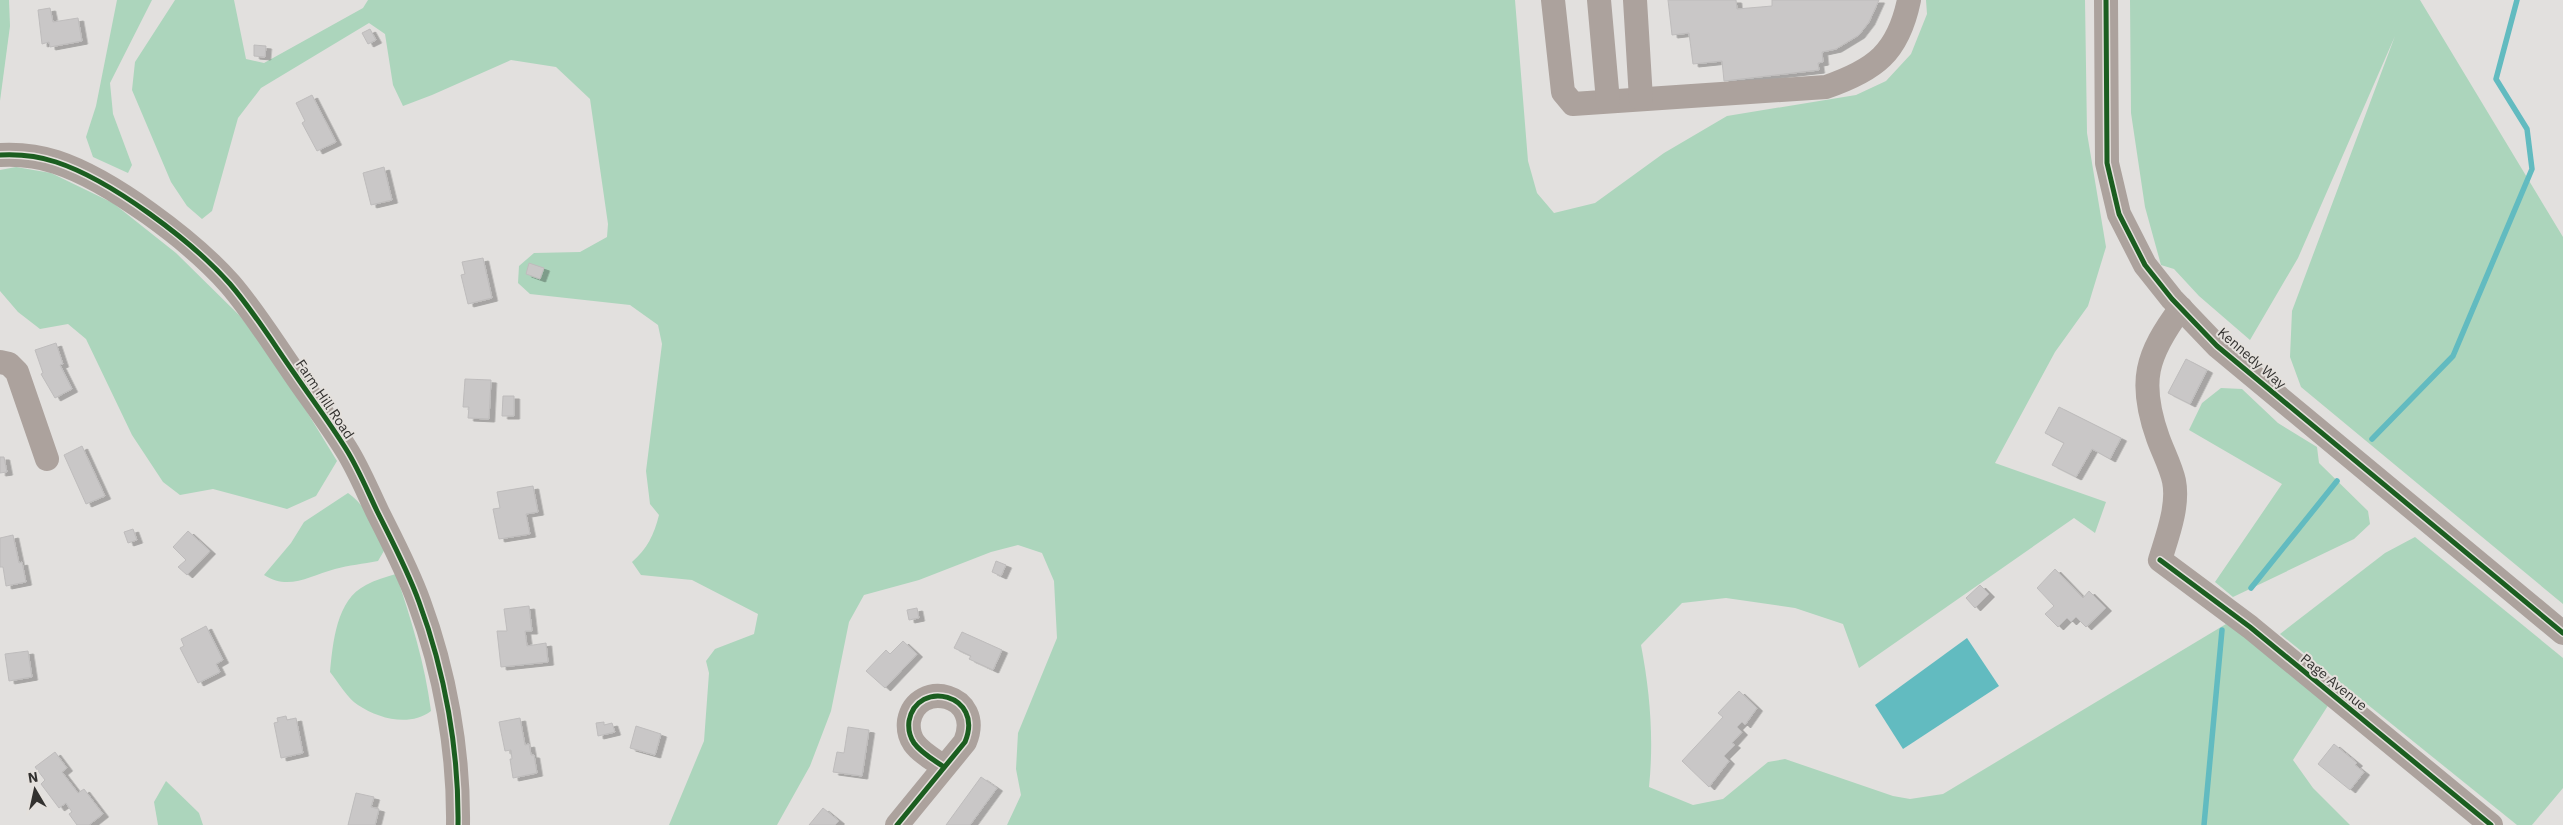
<svg xmlns="http://www.w3.org/2000/svg" width="2563" height="825" font-family="'IBM Plex Sans',sans-serif">
<style>
.green{fill:#acd5bc}
.water{fill:#62bbc0}
.lines{fill:none;stroke-linecap:round;stroke-linejoin:round}
.stream{stroke:#62bbc0;stroke-width:5.5}
.building{fill:#c9c7c7;stroke:#bebcbc;filter:url(#shadow)}
.minor{stroke:#aca29d;stroke-width:24}
.cycleway-casing{stroke:#e4e0dc;stroke-width:8}
.cycleway{stroke:#1b5e20;stroke-width:5}
.labels{text-anchor:middle;dominant-baseline:central;stroke-width:4;stroke-linejoin:round;paint-order:stroke}
.street-label{font-size:14px;fill:#32312f;stroke:#e4e0dc}
</style>
<defs>
<filter id="shadow"><feDropShadow dx="5.5" dy="3" stdDeviation="0" flood-color="#0004"/></filter>
</defs>
<rect width="100%" height="100%" fill="#e2e0de"/>
<g class="green">
<polygon points="0,0 9,0 10,26 0,101"/>
<polygon points="117,0 152,0 110,83 113,114 132,165 128,173 93,157 86,137 96,106"/>
<path d="M175,0H234L246,59L264,63L363,8L368,0H1515L1528,161L1537,193L1554,213L1595,203L1664,153L1727,116L1856,95L1886,81L1911,54L1927,14L1926,0H2085L2087,133L2106,247L2088,306L2055,352L1995,463L2106,502L2095,533L2074,518L1859,668L1843,624L1795,608L1726,598L1682,603L1641,645C1650,692 1654,739 1649,787L1693,805L1723,799L1768,762L1785,759L1893,796L1910,799L1943,794L2226,624L2246,637L2329,704L2293,760L2313,788L2350,825H1007L1021,795L1016,769L1018,733L1057,638L1054,581L1042,553L1018,545L991,552L919,580L864,595L849,622L831,711L810,766L777,825H669L704,741L709,673L706,661L715,649L754,634L758,614L692,580L641,575L632,562C647,549 654,535 659,515L650,504L646,471L662,344L658,325L630,305L530,294L518,283L519,266L534,253L580,252L607,237L608,224L590,99L556,67L511,60L432,95L403,106L393,85L385,34L369,23L261,88L238,118L212,211L202,219L187,206L171,182L132,90L135,62Z"/>
<polygon points="2130,0 2420,0 2563,237 2563,604 2301,387 2290,357 2292,311 2395,36 2298,258 2250,340 2199,296 2174,269 2161,265 2145,207 2131,113"/>
<polygon points="16,167 51,173 113,203 176,253 239,315 277,363 337,461 316,496 287,509 213,489 180,495 163,482 132,435 86,339 68,324 40,329 18,312 0,291 0,170"/>
<polygon points="2221,388 2242,389 2278,423 2317,447 2319,463 2368,511 2370,524 2354,539 2233,597 2215,582 2282,484 2189,430 2202,403"/>
<path d="M348,493C365,505 378,529 385,549L378,561C363,564 349,565 335,569C309,576 289,591 264,575L291,543L304,522Z"/>
<polygon points="2415,537 2563,658 2563,788 2532,825 2517,825 2280,634 2385,553"/>
<path d="M396,574C411,619 425,664 431,711C410,727 379,719 358,705C348,699 338,682 330,672C333,643 336,600 366,585C375,580 386,577 396,574Z"/>
<polygon points="166,781 199,813 203,825 158,825 154,802"/>
</g>
<polygon class="water" points="1967,638 1999,686 1903,749 1875,705"/>
<g class="lines">
<g class="stream">
<polyline points="2372,439 2453,356 2532,169 2527,129 2496,79 2517,0"/>
<polyline points="2251,588 2337,481"/>
<polyline points="2204,825 2222,630"/>
</g>
</g>
<g class="building">
<polygon points="1668,0 1736,0 1737,9 1772,6 1772,0 1879,0 1869,22 1859,35 1836,49 1822,52 1823,62 1818,63 1819,70 1724,81 1722,61 1693,64 1689,33 1672,35"/>
<polygon points="50,8 53,22 78,18 82,41 50,47 49,42 42,44 38,10"/>
<polygon points="370,29 376,40 368,44 362,33"/>
<polygon points="254,45 266,46 265,57 254,56"/>
<polygon points="312,95 336,142 317,151 302,123 305,121 296,103"/>
<polygon points="384,167 392,200 371,205 363,173"/>
<polygon points="483,258 492,298 468,304 461,275 465,274 462,262"/>
<polygon points="529,263 544,268 540,279 526,274"/>
<polygon points="56,343 63,364 60,365 72,389 55,398 41,374 43,373 35,350"/>
<polygon points="2186,359 2207,370 2190,404 2168,393"/>
<polygon points="465,379 491,380 489,419 468,418 469,407 463,407"/>
<polygon points="503,396 514,396 514,416 502,416"/>
<polygon points="2059,407 2121,438 2110,459 2092,449 2076,477 2052,465 2064,443 2045,433"/>
<polygon points="82,446 105,496 86,504 64,455"/>
<polygon points="0,457 4,457 7,472 0,473"/>
<polygon points="533,486 538,512 526,514 530,534 499,539 493,509 500,508 497,492"/>
<polygon points="133,529 137,540 128,543 124,532"/>
<polygon points="188,531 210,551 187,575 178,567 186,560 173,547"/>
<polygon points="13,535 19,563 22,562 26,582 6,586 3,567 0,567 0,538"/>
<polygon points="996,561 1006,565 1001,576 992,572"/>
<polygon points="2055,569 2083,598 2089,591 2106,608 2086,627 2076,617 2071,622 2067,618 2058,627 2045,614 2054,606 2037,588"/>
<polygon points="1980,585 1989,594 1975,608 1966,598"/>
<polygon points="529,606 532,631 525,631 527,646 546,643 548,662 501,667 497,631 507,631 504,609"/>
<polygon points="917,608 919,618 909,620 907,610"/>
<polygon points="206,626 223,660 216,664 220,672 198,683 180,648 184,646 181,639"/>
<polygon points="962,632 1002,650 993,670 969,659 971,656 954,648"/>
<polygon points="903,641 917,654 885,688 866,671 886,650 890,654"/>
<polygon points="28,651 32,677 9,681 5,654"/>
<polygon points="1739,691 1757,708 1745,725 1742,722 1737,727 1742,732 1732,743 1735,745 1724,756 1729,761 1709,787 1682,761 1723,717 1718,713"/>
<polygon points="286,716 287,720 296,718 303,753 281,758 274,723 278,722 277,718"/>
<polygon points="520,718 525,745 529,744 531,755 534,755 537,773 513,778 510,759 512,759 511,750 505,751 499,722"/>
<polygon points="604,722 604,725 612,723 615,732 598,736 596,723"/>
<polygon points="636,726 661,734 655,755 630,748"/>
<polygon points="848,727 869,730 862,776 833,772 837,752 844,753"/>
<polygon points="2334,744 2357,763 2355,765 2364,772 2350,790 2318,764"/>
<polygon points="55,752 67,768 62,772 78,793 84,789 103,814 89,825 77,825 69,814 72,812 66,803 59,808 41,784 45,780 35,767"/>
<polygon points="981,777 997,788 970,825 946,825"/>
<polygon points="356,793 374,797 371,807 379,809 375,825 348,825"/>
<polygon points="823,808 839,821 835,825 809,825"/>
</g>
<g class="lines">
<g class="minor">
<path d="M1553,0L1563,92L1573,104L1826,87C1875,70 1898,53 1909,0"/>
<polyline points="1599,0 1608,101"/>
<polyline points="1635,0 1641,99"/>
<polyline points="2106,0 2107,163 2119,214 2145,265 2172,299 2217,346 2563,633"/>
<path d="M0,155C19,154 38,156 56,162C111,180 192,241 230,284C254,312 273,343 294,373C311,398 330,423 346,449C358,468 367,490 377,511C392,541 408,571 419,602C445,672 459,751 458,825"/>
<path d="M2181,308C2146,355 2138,382 2158,438C2163,452 2171,467 2174,481C2179,506 2167,537 2160,560L2250,627L2491,825"/>
<polyline points="0,362 9,364 17,372 47,459"/>
<path d="M897,825L965,742C985,694 917,678 909,721C908,729 910,737 914,743C921,753 934,760 944,767"/>
</g>
<defs>
<g id="cycleway">
<polyline points="2106,0 2107,163 2119,214 2145,265 2172,299 2217,346 2563,633"/>
<path d="M0,155C19,154 38,156 56,162C111,180 192,241 230,284C254,312 273,343 294,373C311,398 330,423 346,449C358,468 367,490 377,511C392,541 408,571 419,602C445,672 459,751 458,825"/>
<polyline points="2160,560 2250,627 2491,825"/>
<path d="M897,825L965,742C985,694 917,678 909,721C908,729 910,737 914,743C921,753 934,760 944,767"/>
</g>
</defs>
<use href="#cycleway" class="cycleway-casing"/>
<use href="#cycleway" class="cycleway"/>
</g>
<g class="labels">
<g class="street-label">
<text transform="translate(2252 358) rotate(41)">Kennedy Way</text>
<text transform="translate(325 399) rotate(56)">Farm Hill Road</text>
<text transform="translate(2334 682) rotate(39)">Page Avenue</text>
</g>
</g>
<g transform="translate(35 790) rotate(351)" stroke="#e4e0dc" stroke-width="4" paint-order="stroke">
<path d="M0-4L9 19L0 12L-9 19Z" fill="#32312f"/>
<text y="-8" font-size="14" font-weight="bold" text-anchor="middle" fill="#32312f">N</text>
</g>
</svg>
